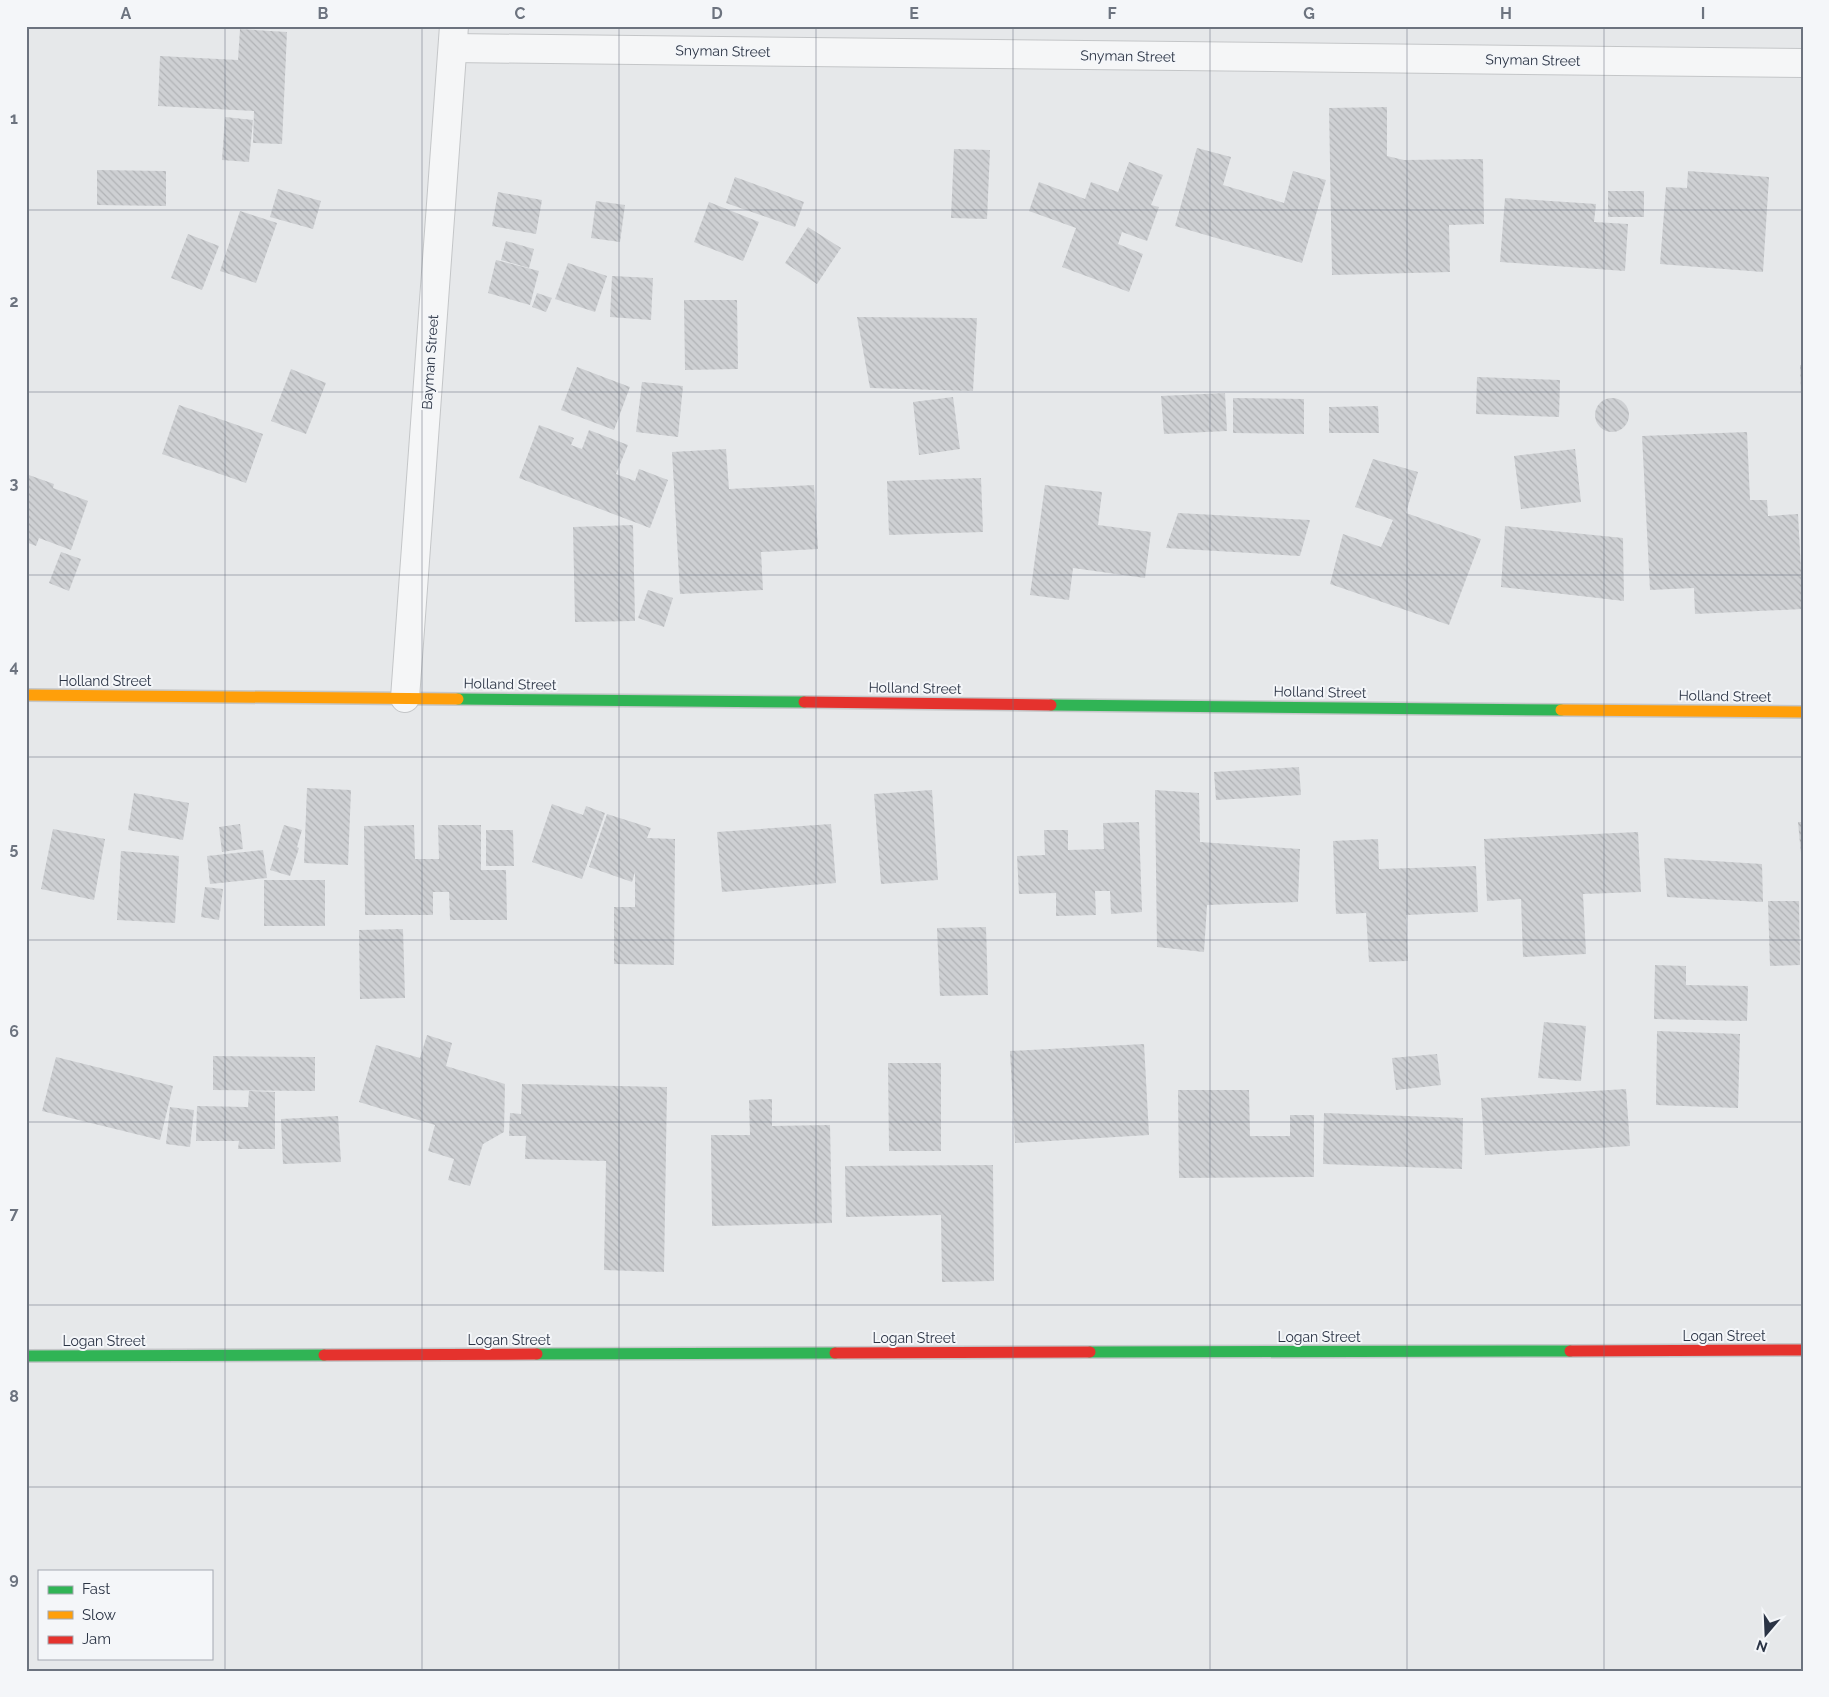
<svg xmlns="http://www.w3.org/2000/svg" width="1829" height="1697" font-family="Raleway,sans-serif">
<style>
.building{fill:url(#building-back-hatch)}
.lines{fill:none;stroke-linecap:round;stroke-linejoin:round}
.street-casing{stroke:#c4c6c8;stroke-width:30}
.fast-casing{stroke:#c4c6c8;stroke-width:14}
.slow-casing{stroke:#c4c6c8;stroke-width:14}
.jam-casing{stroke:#c4c6c8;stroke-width:14}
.street{stroke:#f5f6f7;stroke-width:28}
.fast{stroke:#30b455;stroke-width:11}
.slow{stroke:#ff9f0a;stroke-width:11}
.jam{stroke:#e5322d;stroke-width:11}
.grid{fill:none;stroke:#6c737f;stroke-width:1;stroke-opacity:0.55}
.labels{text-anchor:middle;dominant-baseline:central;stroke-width:4;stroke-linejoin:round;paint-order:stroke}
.street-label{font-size:14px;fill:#2b3445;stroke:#f4f6f9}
.neatline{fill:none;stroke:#6c737f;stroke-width:2}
.grid-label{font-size:16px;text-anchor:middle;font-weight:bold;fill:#6c737f}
</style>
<defs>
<pattern id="building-back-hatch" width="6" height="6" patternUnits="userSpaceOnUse" patternTransform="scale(1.25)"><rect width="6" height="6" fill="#ced0d3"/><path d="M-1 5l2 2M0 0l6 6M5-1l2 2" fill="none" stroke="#b1b3b6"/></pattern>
</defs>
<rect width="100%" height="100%" fill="#e6e8ea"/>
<g class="building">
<polygon points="240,29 287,32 282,144 253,143 254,111 158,106 160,56 238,60"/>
<polygon points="1387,107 1387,156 1404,160 1483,159 1484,224 1449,225 1450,272 1332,275 1329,108"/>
<polygon points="225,117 253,120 249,162 222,160"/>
<polygon points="1197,148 1231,157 1223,185 1284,203 1293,171 1326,180 1302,263 1175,226"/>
<polygon points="954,149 990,150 987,219 951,218"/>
<polygon points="1129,162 1163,175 1151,205 1159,207 1147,241 1122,232 1118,244 1143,254 1129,292 1062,267 1076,228 1029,211 1039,182 1085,199 1091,182 1118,192"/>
<polygon points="97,170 166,171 166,206 97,205"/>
<polygon points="1688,171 1769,177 1763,272 1660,264 1666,187 1687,188"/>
<polygon points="735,177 804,202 795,227 726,203"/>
<polygon points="278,189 321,201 313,229 270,217"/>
<rect x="1608" y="191" width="36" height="26"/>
<polygon points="498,192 542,200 536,234 492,226"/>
<polygon points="1505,198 1596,204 1594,222 1628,224 1625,271 1500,262"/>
<polygon points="596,201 625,205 620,242 591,238"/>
<polygon points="709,202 759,222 743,261 694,242"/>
<polygon points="240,211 277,223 256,283 220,271"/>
<polygon points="808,227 841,248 817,284 785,263"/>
<polygon points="188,234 219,246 202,290 171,278"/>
<polygon points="506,241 534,249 529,268 501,260"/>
<polygon points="496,260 539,271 530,305 488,293"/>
<polygon points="568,263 607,276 595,312 555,299"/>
<polygon points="612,276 653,278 651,320 610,317"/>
<polygon points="537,293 552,298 546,312 532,307"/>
<polygon points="684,300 737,300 738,369 685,370"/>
<polygon points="857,317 977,318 973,391 870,388"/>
<polygon points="1800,365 1803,365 1803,394 1801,394"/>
<polygon points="577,367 630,387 614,430 561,410"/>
<polygon points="291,369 326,383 306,434 271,421"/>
<polygon points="1477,377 1560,380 1559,417 1476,414"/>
<polygon points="642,382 683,386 678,437 636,432"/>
<polygon points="1225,393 1227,431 1164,434 1161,396"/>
<polygon points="953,397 960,449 919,455 913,402"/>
<polygon points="1233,398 1304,399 1304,434 1233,433"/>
<circle cx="1612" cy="415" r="17"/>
<polygon points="179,405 263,434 246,483 162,454"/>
<polygon points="1378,406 1379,433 1329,433 1329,407"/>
<polygon points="539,425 574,438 571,445 582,449 589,430 628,445 616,474 635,481 639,469 668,480 650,528 519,478"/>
<polygon points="1747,432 1750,500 1767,500 1768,516 1798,514 1803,609 1695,614 1694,588 1650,590 1642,436"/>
<polygon points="726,449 729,489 814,485 818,549 761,552 763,590 680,594 672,452"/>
<polygon points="1575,449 1581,502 1521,509 1514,456"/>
<polygon points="1373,459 1418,472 1406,513 1481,539 1449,625 1330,584 1343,534 1381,547 1393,520 1355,507"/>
<polygon points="26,474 54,484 53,488 88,501 71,550 39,538 36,546 26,542"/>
<polygon points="981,478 983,532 889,535 887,481"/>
<polygon points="1045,485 1102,492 1098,525 1151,532 1145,578 1073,568 1069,600 1030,595"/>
<polygon points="1178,513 1310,520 1300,556 1166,548"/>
<polygon points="633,525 635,621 575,622 573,527"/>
<polygon points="1505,526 1623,538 1624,601 1501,587"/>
<polygon points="61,552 81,559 69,591 49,583"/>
<polygon points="648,590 673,598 664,627 638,618"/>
<polygon points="1299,767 1301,795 1216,800 1214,772"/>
<polygon points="307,788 351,790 348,865 304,863"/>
<polygon points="932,790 938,880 881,884 874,794"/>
<polygon points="1155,790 1199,793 1200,842 1300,849 1298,902 1207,905 1204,952 1157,947"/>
<polygon points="134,793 189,803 183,840 128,830"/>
<polygon points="552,804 583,815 586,806 605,813 582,879 532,862"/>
<polygon points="607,814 651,828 647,838 675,839 674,965 614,964 614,907 635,907 635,872 632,882 589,867"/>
<polygon points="1139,822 1142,912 1111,914 1110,891 1095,891 1096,915 1056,916 1056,893 1019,894 1017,856 1045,855 1044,830 1068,830 1068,850 1104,849 1103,823"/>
<polygon points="1798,822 1803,822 1803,854 1801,854"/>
<polygon points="240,824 243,849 222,852 219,827"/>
<polygon points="831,824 836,883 722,892 717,832"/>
<polygon points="284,825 302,830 297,847 299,848 290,876 270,870"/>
<polygon points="414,825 415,859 439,859 438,825 481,825 481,870 506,870 507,920 450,920 449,892 433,892 433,915 365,915 364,826"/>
<polygon points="53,829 105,839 94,900 41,889"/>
<polygon points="486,830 513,830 514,866 486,866"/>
<polygon points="1638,832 1641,892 1583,894 1586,954 1523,957 1521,899 1487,901 1484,839"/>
<polygon points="1378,839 1379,869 1476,866 1478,912 1406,915 1408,961 1369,962 1366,913 1336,914 1333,841"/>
<polygon points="263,850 267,878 210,884 207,856"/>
<polygon points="121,851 179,856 175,923 117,920"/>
<polygon points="1664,858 1762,864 1763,902 1667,897"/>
<rect x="264" y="880" width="61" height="46"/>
<polygon points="205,887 223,889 219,920 201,917"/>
<polygon points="1768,901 1799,901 1800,965 1770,966"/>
<polygon points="986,927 988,995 940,996 937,928"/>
<polygon points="403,929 405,998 360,999 359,930"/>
<polygon points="1655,965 1686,966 1686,985 1748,986 1747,1021 1654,1019"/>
<polygon points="1544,1022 1586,1026 1581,1081 1538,1078"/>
<polygon points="1657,1031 1740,1034 1738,1108 1656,1105"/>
<polygon points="427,1035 452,1043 446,1066 505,1084 504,1132 483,1144 470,1186 448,1180 454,1159 428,1151 435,1125 359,1102 376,1045 420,1058"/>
<polygon points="1144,1044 1149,1135 1015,1143 1010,1051"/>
<polygon points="1437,1054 1441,1085 1396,1090 1392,1058"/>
<polygon points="213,1056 315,1057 315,1091 213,1090"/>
<polygon points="56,1057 173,1086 160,1140 42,1111"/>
<polygon points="888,1063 941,1063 941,1151 889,1151"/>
<polygon points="522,1084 667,1087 664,1272 604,1270 606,1161 525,1159 526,1136 509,1136 510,1113 521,1114"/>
<polygon points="1626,1089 1630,1146 1485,1155 1481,1098"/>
<polygon points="1178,1090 1249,1090 1250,1136 1290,1136 1290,1115 1314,1115 1314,1177 1179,1178"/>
<polygon points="249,1091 275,1092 275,1149 238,1149 239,1141 196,1141 197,1106 248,1107"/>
<polygon points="772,1099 772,1126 830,1125 832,1223 712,1226 711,1135 750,1135 749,1100"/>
<polygon points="170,1107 194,1110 190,1147 166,1144"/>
<polygon points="1324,1113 1463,1118 1462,1169 1323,1164"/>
<polygon points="338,1116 341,1162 283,1164 281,1119"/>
<polygon points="993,1165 994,1281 942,1282 941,1215 846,1217 845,1166"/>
</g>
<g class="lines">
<defs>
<g id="street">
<polyline points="453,48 1803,63"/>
<polyline points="405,698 454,26"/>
</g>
<g id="fast">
<polyline points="458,699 804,702"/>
<polyline points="1051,705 1561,710"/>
<polyline points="1090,1352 1570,1351"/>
<polyline points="537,1354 835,1353"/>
<polyline points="26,1356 324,1355"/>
</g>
<g id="slow">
<polyline points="26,695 458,699"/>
<polyline points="1561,710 1803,712"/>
</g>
<g id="jam">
<polyline points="804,702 1051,705"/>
<polyline points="1570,1351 1803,1350"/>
<polyline points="835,1353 1090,1352"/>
<polyline points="324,1355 537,1354"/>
</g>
</defs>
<use href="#street" class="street-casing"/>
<use href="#fast" class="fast-casing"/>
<use href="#slow" class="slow-casing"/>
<use href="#jam" class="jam-casing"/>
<use href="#street" class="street"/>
<use href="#fast" class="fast"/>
<use href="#slow" class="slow"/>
<use href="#jam" class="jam"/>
</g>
<path class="grid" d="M225,26V1671M422,26V1671M619,26V1671M816,26V1671M1013,26V1671M1210,26V1671M1407,26V1671M1604,26V1671M26,210H1803M26,392H1803M26,575H1803M26,757H1803M26,940H1803M26,1122H1803M26,1305H1803M26,1487H1803"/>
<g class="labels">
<g class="street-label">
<text transform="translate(723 51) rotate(1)">Snyman Street</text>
<text transform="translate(1128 56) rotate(1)">Snyman Street</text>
<text transform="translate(1533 60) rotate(1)">Snyman Street</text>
<text transform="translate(430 362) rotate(-86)">Bayman Street</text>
<text x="105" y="681">Holland Street</text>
<text transform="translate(510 684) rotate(1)">Holland Street</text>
<text transform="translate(915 688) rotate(1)">Holland Street</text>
<text transform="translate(1320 692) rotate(1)">Holland Street</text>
<text transform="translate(1725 696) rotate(1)">Holland Street</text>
<text x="1724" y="1336">Logan Street</text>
<text x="1319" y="1337">Logan Street</text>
<text x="914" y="1338">Logan Street</text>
<text x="509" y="1340">Logan Street</text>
<text x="104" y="1341">Logan Street</text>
</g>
</g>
<rect width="1829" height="1697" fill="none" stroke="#f4f6f9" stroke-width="55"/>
<rect x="38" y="1570" width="175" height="90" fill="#f4f6f9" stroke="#a4a8b1"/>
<rect x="48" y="1586" width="25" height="8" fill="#30b455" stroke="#a4a8b1"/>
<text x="82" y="1594" font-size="15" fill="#2b3445">Fast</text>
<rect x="48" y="1611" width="25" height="8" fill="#ff9f0a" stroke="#a4a8b1"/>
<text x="82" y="1620" font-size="15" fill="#2b3445">Slow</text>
<rect x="48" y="1636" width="25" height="8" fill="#e5322d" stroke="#a4a8b1"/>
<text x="82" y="1644" font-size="15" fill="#2b3445">Jam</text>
<g transform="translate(1766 1634) rotate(199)" stroke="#f4f6f9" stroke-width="4" paint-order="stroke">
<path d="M0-4L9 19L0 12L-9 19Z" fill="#2b3445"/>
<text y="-8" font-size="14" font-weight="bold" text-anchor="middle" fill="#2b3445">N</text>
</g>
<rect x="28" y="28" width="1774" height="1642" class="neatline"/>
<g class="grid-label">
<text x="126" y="19">A</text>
<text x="323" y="19">B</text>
<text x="520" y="19">C</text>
<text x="717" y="19">D</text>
<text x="914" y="19">E</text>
<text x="1112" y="19">F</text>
<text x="1309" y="19">G</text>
<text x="1506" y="19">H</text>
<text x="1703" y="19">I</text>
<text x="14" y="124">1</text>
<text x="14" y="307">2</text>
<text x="14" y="489">3</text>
<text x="14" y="672">4</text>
<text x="14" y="854">5</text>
<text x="14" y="1037">6</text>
<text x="14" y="1219">7</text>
<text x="14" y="1402">8</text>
<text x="14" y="1584">9</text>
</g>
</svg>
